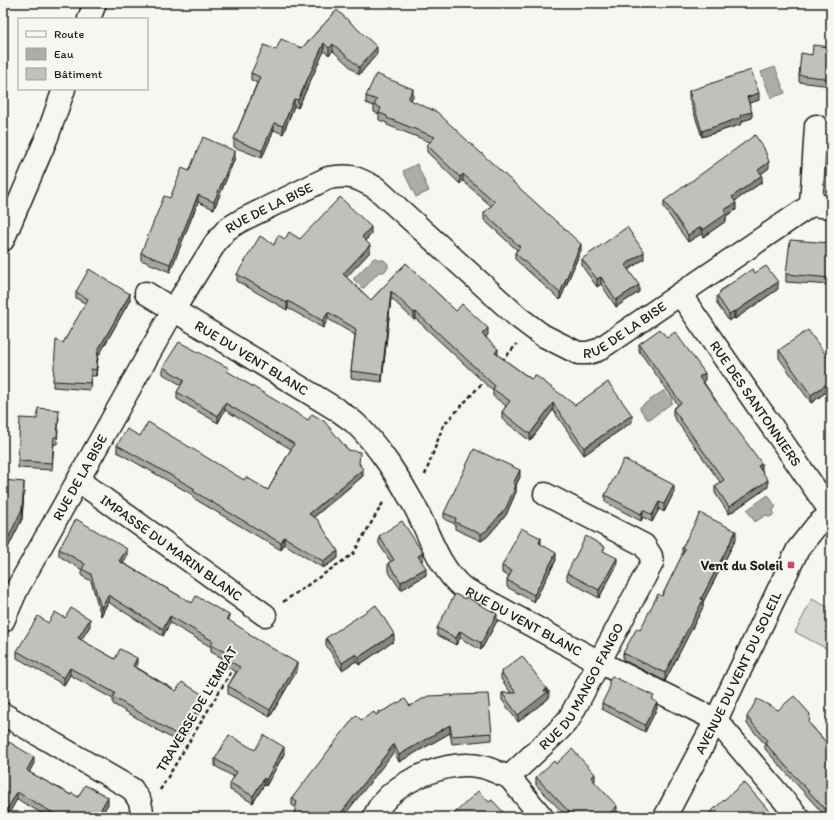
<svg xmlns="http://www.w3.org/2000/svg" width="834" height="820" font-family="Itim,sans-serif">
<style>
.green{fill:#d6d6d2;stroke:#797977}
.water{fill:#acaca9;stroke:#727271}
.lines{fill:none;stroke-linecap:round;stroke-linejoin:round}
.street-casing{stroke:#1c1c1c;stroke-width:25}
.secondary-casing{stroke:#1c1c1c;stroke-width:25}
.path{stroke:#1c1c1c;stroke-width:2.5;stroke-dasharray:4 3;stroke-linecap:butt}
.street{stroke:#f6f6f2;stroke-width:22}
.secondary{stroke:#f6f6f2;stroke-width:22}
.wall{fill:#a5a5a3;stroke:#1c1c1c}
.shaded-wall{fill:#868684;stroke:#1c1c1c}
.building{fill:#c0c0bd;stroke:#1c1c1c}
.poi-dot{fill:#d1495b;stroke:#f6f6f2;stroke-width:1.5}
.labels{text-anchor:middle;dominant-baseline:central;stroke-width:4;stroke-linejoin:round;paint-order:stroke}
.street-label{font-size:14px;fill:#1c1c1c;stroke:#f6f6f2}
.poi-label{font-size:14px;font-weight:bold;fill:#1c1c1c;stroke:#f6f6f2;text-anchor:end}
</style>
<rect width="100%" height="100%" fill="#f6f6f2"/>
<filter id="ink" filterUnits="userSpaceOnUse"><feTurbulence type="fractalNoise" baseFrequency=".025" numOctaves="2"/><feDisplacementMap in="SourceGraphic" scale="8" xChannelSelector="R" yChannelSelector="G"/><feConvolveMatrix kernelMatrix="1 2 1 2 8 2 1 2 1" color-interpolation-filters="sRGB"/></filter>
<g filter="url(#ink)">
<polygon class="green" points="812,599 831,609 831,646 829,650 795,632"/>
<g class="water">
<polygon points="775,67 785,93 771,98 761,72"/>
<polygon points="417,164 429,191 416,197 403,171"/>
<polygon points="374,258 376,258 379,260 384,260 388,264 388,268 384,272 379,272 364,288 362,288 354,280 354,278"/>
<polygon points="663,391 665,391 672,400 672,403 650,419 647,419 640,409 640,407"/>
<polygon points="768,495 776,507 773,510 774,513 772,516 769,517 766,515 755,522 747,510"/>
</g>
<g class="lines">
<defs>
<g id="street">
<polyline points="811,205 816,126"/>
<path id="s1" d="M146,293L339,411C344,415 351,419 356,424C377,444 400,479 414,505C429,533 438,567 463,588L599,662L716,720L798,817"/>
<path id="s2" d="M680,294L831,512"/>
<path id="s3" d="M79,481L265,615"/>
<path id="s4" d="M3,621L17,589L174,309L216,242L227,229L242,220L328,178C351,174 356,177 376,188L518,317L542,335L578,353H588L598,350L811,205L831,207"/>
<polyline points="3,714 132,789 140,802 143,817"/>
<polyline points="509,777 542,817"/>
<path id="s5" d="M374,817C376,813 378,809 380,806C400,779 450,759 483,767C491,769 500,774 509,777L558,731L569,719L652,563L651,556L644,545L545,494"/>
<path id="s6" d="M665,817L716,720L798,549L817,525L831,513"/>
</g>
<g id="secondary">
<polyline points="89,19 95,3"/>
<polyline points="3,240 47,137 64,89"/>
</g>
</defs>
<use href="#street" class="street-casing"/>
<use href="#secondary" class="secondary-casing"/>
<g class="path">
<polyline points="502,361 517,344"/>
<polyline points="425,475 443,426 485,380"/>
<polyline points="283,602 353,554 384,501"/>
<polyline points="160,790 234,667"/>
</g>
<use href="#street" class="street"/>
<use href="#secondary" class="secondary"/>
</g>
<g class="wall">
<polygon points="337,10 377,54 359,75 333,51 329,55 324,51 298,108 294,106 283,134 274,130 262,158 234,147 234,139 257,83 251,80 251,73 276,50 302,48"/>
<polygon points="831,47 831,86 799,82 799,75 812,55"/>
<polygon points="689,91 759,100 749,103 752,118 742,121 742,124 702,137 689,98"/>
<polygon points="366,96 413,96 411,100 581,250 560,300 515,259 515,253 517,250 484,220 484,213 491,206 463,181 460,184 427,152 427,145 430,142 387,125 387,123 379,120 379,114 374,112 374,106 366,103"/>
<polygon points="235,158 214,209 198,202 170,272 141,260 141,253 170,198"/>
<polygon points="769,168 761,174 762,182 735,201 736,210 726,216 726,221 703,237 701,234 688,242 664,208 664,201"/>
<polygon points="371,234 366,240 370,252 346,277 371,300 406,263 456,311 488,335 486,337 498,355 531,379 575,405 632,422 584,455 553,410 530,441 502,419 502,412 506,406 493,396 493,391 416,319 414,320 391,298 382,382 351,378 351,371 355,335 328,319 323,328 288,308 287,310 237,281 237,274 274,245 285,239 300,239"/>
<polygon points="831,243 831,285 786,282 786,274"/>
<polygon points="582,259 644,259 628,270 639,292 616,307 601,284 597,287 582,266"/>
<polygon points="755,273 778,289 735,319 734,318 729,321 717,304 717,296 720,294 720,291"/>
<polygon points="76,292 130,300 98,357 96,376 91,376 90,390 53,387 53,381 63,343 86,304 76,298"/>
<polygon points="667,338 705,380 703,381 762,470 768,487 729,514 715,493 715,486 720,482 673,416 673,409 678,405 639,351 639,344"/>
<polygon points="779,350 831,362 831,393 829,390 811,403 779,358"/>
<polygon points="163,367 229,373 360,464 363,476 314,517 338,558 323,568 284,544 281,550 193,498 193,495 117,452 117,445 140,436 268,490 291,449 225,410 218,423 177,399 177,392 181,385 163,374"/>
<polygon points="59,417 57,444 54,444 52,470 18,468 18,461 37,419"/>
<polygon points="520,477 516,485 516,492 506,515 487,537 481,541 455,529 455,524 444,519 444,513"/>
<polygon points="3,480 24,491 22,519 5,554 4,553"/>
<polygon points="674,492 664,512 659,509 652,522 643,517 641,521 605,502 605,495"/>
<polygon points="379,536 423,560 421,561 426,575 401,590 388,571 388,563 391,562 379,544"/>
<polygon points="736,539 703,602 703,607 665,681 623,660 623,653 640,630 662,596 682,556 682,548"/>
<polygon points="541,544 556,560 534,602 507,587 507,580 509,576 502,573 502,566"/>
<polygon points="59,549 127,556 123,563 192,603 229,621 297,670 270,717 228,694 228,686 236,672 222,664 222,658 211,652 211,647 170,623 163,636 108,602 101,616 91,581 82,576 82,570 59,556"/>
<polygon points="605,552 617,565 599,598 567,580 567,573"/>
<polygon points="65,618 90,626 81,640 115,659 137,665 136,667 176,691 205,703 181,744 113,704 113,699 70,675 64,685 17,658 17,651 48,623"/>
<polygon points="497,621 481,650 460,638 456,645 437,635 437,628"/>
<polygon points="326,638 394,641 359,665 356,661 342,670 326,645"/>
<polygon points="501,672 547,691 549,698 518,722 502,700 502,693 511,693 501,679"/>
<polygon points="453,697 492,733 492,740 452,744 450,733 399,762 394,752 296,808 292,805 292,798 361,720 376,715 378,714 378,711 381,712"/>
<polygon points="654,700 657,708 645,732 602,709 602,703"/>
<polygon points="778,710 810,724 831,748 831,817 826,817 765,749 765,744 747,724 747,717"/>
<polygon points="255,750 284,754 266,786 264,785 253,803 230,790 230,783 234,777 215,766 215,759"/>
<polygon points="3,752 34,763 29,772 71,795 108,804 104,811 110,817 48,817 17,799 7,817 3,815"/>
<polygon points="556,764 595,781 594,782 617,813 613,817 567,817 536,785 536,777"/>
</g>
<g class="shaded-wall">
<polygon points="324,43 324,51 298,108 298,100"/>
<polygon points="333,44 333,51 329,55 329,48"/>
<polygon points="377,47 377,54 359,75 359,67"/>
<polygon points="413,89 413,96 408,106 408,99"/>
<polygon points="759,93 759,100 747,104 747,97"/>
<polygon points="294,99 294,106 283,134 283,126"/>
<polygon points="752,112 752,118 742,121 742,124 702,137 702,131 740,115"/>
<polygon points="274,123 274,130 262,158 262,151"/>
<polygon points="235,151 235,158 214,209 214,202"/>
<polygon points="769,162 769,168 758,176 758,170"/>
<polygon points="463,174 463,181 460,184 460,177"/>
<polygon points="762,175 762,182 732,203 732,197"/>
<polygon points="198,195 198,202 170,272 170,264"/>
<polygon points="736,203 736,210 726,216 726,221 703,237 703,230 724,210"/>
<polygon points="371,227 371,234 362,244 362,237"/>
<polygon points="701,227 701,234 688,242 688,235"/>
<polygon points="581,244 581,250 560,300 560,293"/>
<polygon points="370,245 370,252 343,281 343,274"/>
<polygon points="644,252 644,259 625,272 625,265"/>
<polygon points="601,277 601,284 597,287 597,279"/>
<polygon points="778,282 778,289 735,319 735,312"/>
<polygon points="639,285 639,292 616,307 616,300"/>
<polygon points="391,291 391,298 382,382 382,375"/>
<polygon points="130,294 130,300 98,357 96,376 98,350"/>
<polygon points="288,301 288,308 287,310 287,303"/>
<polygon points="734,311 734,318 729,321 729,314"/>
<polygon points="328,312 328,319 323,328 323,321"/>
<polygon points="416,312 416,319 414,320 414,313"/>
<polygon points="488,328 488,335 482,341 482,334"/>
<polygon points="498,349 498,356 495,353"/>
<polygon points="705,373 705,380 699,384 699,377"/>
<polygon points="831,381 831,386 829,383 829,390 811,403 811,395"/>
<polygon points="225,403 225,410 218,423 218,416"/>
<polygon points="553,403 553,410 530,441 530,434"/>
<polygon points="632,415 632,422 584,455 584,448"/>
<polygon points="762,464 762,471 758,466"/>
<polygon points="363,469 363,476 309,521 309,514"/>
<polygon points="520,470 520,477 513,491 513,484"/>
<polygon points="768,480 768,487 729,514 729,507"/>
<polygon points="24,482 24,491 22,519 5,554 5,545"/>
<polygon points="516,485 516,492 506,515 487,537 481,541 481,534"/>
<polygon points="674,485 674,492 664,512 664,504"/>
<polygon points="659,502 659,509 652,522 652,515"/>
<polygon points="643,510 643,517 641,521 641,514"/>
<polygon points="736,531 736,539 703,602 703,607 665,681 665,673 701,599"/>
<polygon points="284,537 284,544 281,550 281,543"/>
<polygon points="541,538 541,545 539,543"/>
<polygon points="4,544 4,553 3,555 3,545"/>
<polygon points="127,549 127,556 119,568 119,561"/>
<polygon points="338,551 338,558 323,568 323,561"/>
<polygon points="423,553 423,560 418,563 418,556"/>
<polygon points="556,553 556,560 534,602 534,595"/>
<polygon points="617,558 617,565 599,598 599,590"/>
<polygon points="426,568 426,575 401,590 401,582"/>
<polygon points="108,595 108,602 101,616 101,608"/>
<polygon points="497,614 497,621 481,650 481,643"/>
<polygon points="229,615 229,622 227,619"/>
<polygon points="170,616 170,623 163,636 163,629"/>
<polygon points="90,619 90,626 78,645 78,638"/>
<polygon points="460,631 460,638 456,645 456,638"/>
<polygon points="394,634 394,641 359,665 359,657"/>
<polygon points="356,654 356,661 342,670 342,663"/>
<polygon points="137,658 137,665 133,673 133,666"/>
<polygon points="297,663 297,670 270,717 270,710"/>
<polygon points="70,668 70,675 64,685 64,678"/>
<polygon points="547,689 547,693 549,691 549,698 518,722 518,715"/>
<polygon points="205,696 205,703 181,744 181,737"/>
<polygon points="657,702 657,708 645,732 645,725"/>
<polygon points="450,725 450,733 399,762 399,755"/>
<polygon points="394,744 394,752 343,817 338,817"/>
<polygon points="284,747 284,754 266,786 266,780"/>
<polygon points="34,757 34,763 27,777 27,770"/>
<polygon points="595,774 595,781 591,785 591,778"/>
<polygon points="264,778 264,785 253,803 253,796"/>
<polygon points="17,792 17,799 7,817 7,810"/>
<polygon points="108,797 108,804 101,816 101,809"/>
<polygon points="617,806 617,813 613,817 606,817"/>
<polygon points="770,812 770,817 768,814"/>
</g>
<g class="building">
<polygon points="337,10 377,47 359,67 333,44 329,48 324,43 298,100 294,99 283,126 274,123 262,151 234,139 260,77 251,73 264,45 276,50 281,39 302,48"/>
<polygon points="813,45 831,47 831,79 799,75 801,53 812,55"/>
<polygon points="751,70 759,93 747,97 752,112 740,115 742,117 702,131 689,91"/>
<polygon points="376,74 413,89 408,99 437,112 470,143 581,244 560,293 515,253 520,247 484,213 495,202 463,174 460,177 427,145 435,137 387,118 387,116 379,113 381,108 374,105 377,100 366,96"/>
<polygon points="755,135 764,148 769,162 758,170 762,175 732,197 736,203 724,210 726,214 703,230 701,227 688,235 664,201"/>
<polygon points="203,137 235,151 214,202 198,195 170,264 141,253 164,196 170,198 182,168 189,171"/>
<polygon points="340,197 371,227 362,237 370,245 343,274 371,300 406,263 456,311 462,304 488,328 482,334 498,349 495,353 531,379 535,375 575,405 608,382 632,415 584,448 553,403 530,434 502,412 510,401 493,389 495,386 416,312 414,313 391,291 382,375 351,371 356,329 328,312 323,321 288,301 287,303 237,274 260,236 274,245 278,235 285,239 289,232 300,239"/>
<polygon points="627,227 644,252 625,265 639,285 616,300 601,277 597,279 582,259"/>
<polygon points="790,240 831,243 831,278 786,274"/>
<polygon points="766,266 778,282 735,312 734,311 729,314 717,296 721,293 720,291 752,269 755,273"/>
<polygon points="89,269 130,294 98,350 96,370 91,369 90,383 53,381 56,340 63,343 88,299 76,292"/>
<polygon points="660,329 667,338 675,332 705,373 699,377 762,464 758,466 768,480 729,507 715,486 724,480 673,409 681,403 639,344"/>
<polygon points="808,330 831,362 831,381 811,395 779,350"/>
<polygon points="179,342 229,368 227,371 308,420 312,414 324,421 348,450 360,452 359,464 363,469 309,514 317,519 338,551 323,561 284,537 281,543 193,491 195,489 117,445 127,429 140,436 148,422 244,480 246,477 268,490 294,444 225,403 218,416 177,392 184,380 163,367"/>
<polygon points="38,408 59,410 57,437 54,437 52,463 18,461 20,418 37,419"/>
<polygon points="474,449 520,470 513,484 516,485 506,508 487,530 481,534 455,522 456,518 444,513"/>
<polygon points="624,459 674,485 664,504 659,502 652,515 643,510 641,514 605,495"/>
<polygon points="3,480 24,482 22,509 5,545 4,544 3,545"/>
<polygon points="700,513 736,531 701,599 703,600 665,673 623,653 637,628 640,630 658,594 662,596 685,549 682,548"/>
<polygon points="76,519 127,549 119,561 192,603 196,596 229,615 227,619 249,633 248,634 297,663 270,710 228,686 240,667 222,657 225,652 211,645 213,641 170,616 163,629 108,595 101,608 91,574 82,569 85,564 59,549"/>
<polygon points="402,521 423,553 418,556 426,568 401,582 388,563 394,560 379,536"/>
<polygon points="521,528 541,538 539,543 556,553 534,595 507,580 512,571 502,566"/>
<polygon points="586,536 605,547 603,551 617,558 599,590 567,573"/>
<polygon points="455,594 465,599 466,597 497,614 481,643 460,631 456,638 437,628"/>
<polygon points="376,605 394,634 359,657 356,654 342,663 326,638"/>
<polygon points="71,608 90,619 78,638 115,659 120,649 137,658 133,666 176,691 182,682 205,696 181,737 113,697 115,693 70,668 64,678 17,651 38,616 48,623 55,612 65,618"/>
<polygon points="522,656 547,689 544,691 549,691 518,715 502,693 516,693 501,672"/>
<polygon points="612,676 654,696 652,699 657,702 645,725 602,703 609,689 609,681"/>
<polygon points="488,694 492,733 452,736 450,725 399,755 394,744 338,817 293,817 297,802 292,798 356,715 361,720 374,712 376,715 379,713 378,711 381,712 405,699 410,706 428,696 453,695 452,697 455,695"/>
<polygon points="794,696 810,714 809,723 831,748 831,816 765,743 767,740 747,717 757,699 778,710"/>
<polygon points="229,735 255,750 264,735 284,747 266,780 264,778 253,796 230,783 237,772 215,759"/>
<polygon points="9,742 34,757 27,770 29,772 71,795 72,793 78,797 85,785 108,797 101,809 110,815 109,817 60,817 17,792 7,810 3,808 3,752"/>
<polygon points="572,749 595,774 591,778 617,806 606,817 574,817 536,777 554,761 556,764"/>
<polygon points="744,782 770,812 768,814 770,817 705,817"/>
<polygon points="478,791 489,802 492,800 508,817 452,817 452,816"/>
</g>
</g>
<rect class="poi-dot" x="787" y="561" width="8" height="8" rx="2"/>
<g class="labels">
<g class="street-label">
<text stroke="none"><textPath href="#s4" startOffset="499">RUE DE LA BISE</textPath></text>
<text stroke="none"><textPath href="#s4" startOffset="931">RUE DE LA BISE</textPath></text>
<text stroke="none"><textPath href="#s1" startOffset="124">RUE DU VENT BLANC</textPath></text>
<text stroke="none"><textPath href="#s2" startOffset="133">RUE DES SANTONNIERS</textPath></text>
<text stroke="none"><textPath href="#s4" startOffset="163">RUE DE LA BISE</textPath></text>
<text stroke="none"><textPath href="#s3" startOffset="114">IMPASSE DU MARIN BLANC</textPath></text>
<text stroke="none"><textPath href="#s1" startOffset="514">RUE DU VENT BLANC</textPath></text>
<text stroke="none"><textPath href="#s6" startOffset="162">AVENUE DU VENT DU SOLEIL</textPath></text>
<text stroke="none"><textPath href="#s5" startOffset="273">RUE DU MANGO FANGO</textPath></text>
<text transform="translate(197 709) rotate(-59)">TRAVERSE DE L'EMBAT</text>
</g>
<g class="poi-label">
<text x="783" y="565">Vent du Soleil</text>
</g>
</g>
<rect width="834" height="820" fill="none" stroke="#f6f6f2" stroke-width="16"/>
<rect x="8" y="8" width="818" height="804" fill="none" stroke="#1c1c1c" stroke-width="1.5" filter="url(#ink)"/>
<rect x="18" y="18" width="130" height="72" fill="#f6f6f2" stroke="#9f9f9c"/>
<rect x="26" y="31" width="20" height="6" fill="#f6f6f2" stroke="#9f9f9c"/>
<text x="54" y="38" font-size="12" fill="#1c1c1c">Route</text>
<rect x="26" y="48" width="20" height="12" fill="#acaca9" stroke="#9f9f9c"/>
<text x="54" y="58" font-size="12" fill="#1c1c1c">Eau</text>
<rect x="26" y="68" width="20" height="12" fill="#c0c0bd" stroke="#9f9f9c"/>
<text x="54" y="78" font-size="12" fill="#1c1c1c">Bâtiment</text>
</svg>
